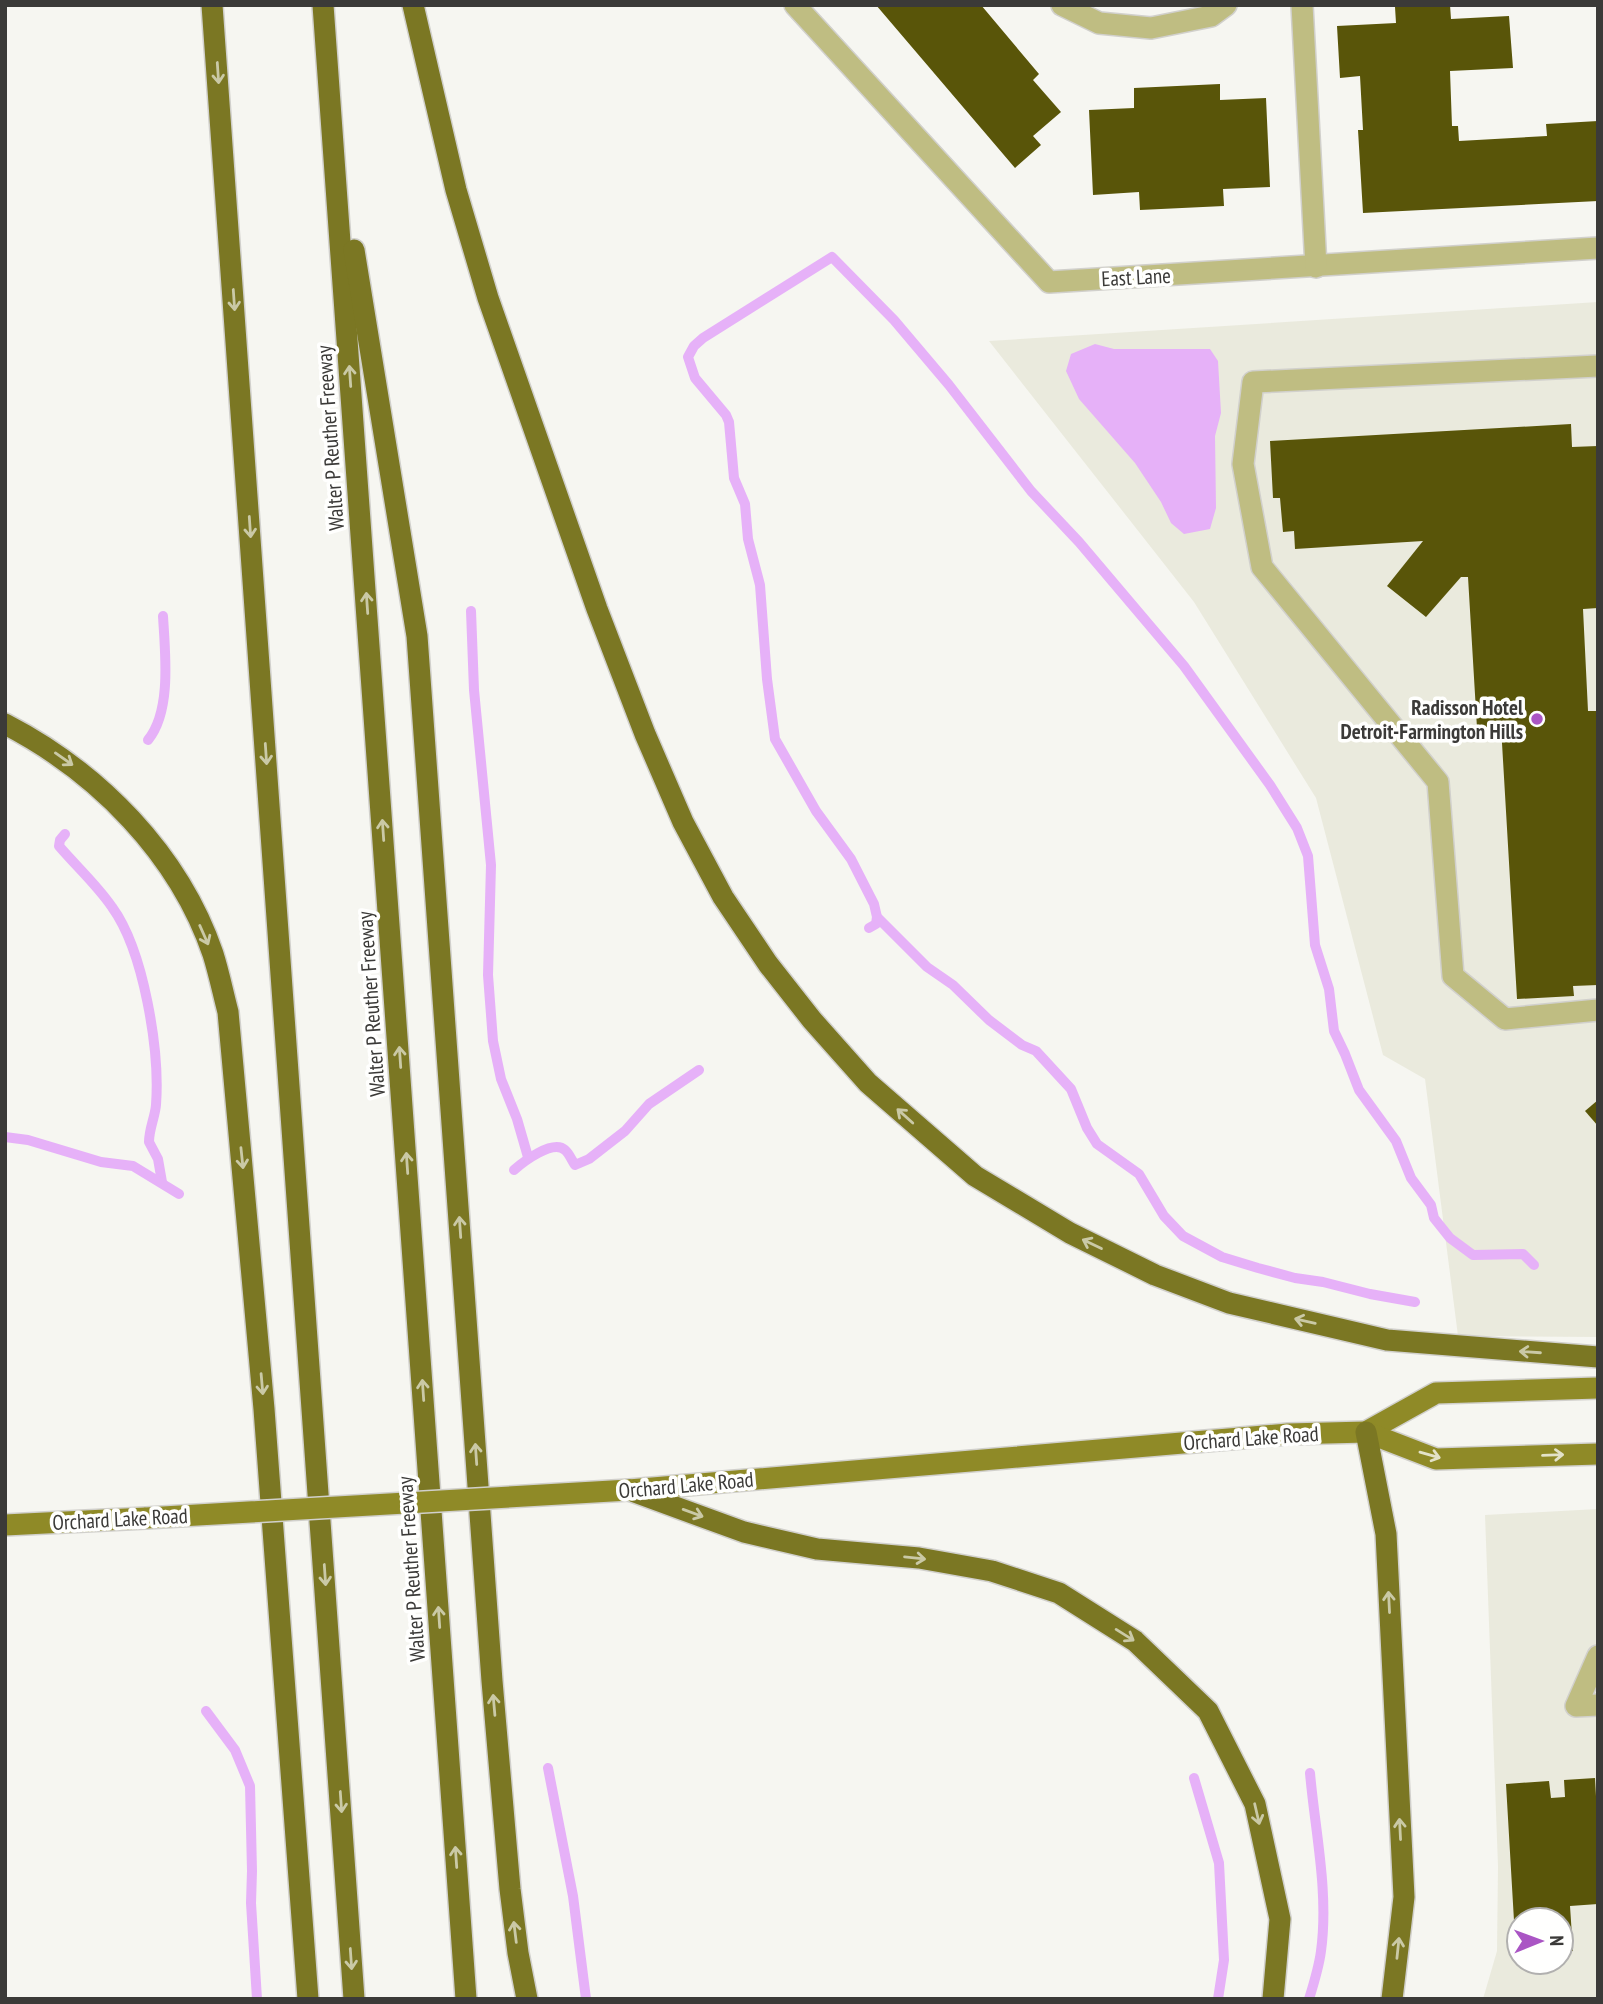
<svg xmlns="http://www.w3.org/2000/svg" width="1603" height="2004" font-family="'PT Sans Narrow',sans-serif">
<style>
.built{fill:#eaeadd;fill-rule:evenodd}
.water{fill:#e6b1f8}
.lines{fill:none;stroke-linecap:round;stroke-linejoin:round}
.stream{stroke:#e6b1f8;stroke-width:10}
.building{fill:#595509}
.minor-casing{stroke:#d1d0cc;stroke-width:24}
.major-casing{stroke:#d1d0cc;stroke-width:24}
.highway-casing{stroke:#d1d0cc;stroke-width:24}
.minor{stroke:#bfbd82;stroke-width:21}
.major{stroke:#8f8a27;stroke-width:21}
.highway{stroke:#7b7723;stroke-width:21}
.major-bridge-casing{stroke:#d1d0cc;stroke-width:24;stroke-linecap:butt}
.major-bridge{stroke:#8f8a27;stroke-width:21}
.oneway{stroke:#cac9a6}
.oneway2{stroke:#e3e2c8}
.poi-dot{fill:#aa55c4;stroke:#fffffe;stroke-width:2.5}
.labels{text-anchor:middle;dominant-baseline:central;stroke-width:7;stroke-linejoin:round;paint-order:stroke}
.street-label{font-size:21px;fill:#3b3a38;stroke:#fffffe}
.poi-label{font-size:21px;font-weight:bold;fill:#3b3a38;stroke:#fffffe;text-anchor:end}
</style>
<rect width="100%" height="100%" fill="#f6f6f1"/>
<g class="built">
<polygon points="1598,302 1598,1337 1458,1336 1425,1079 1383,1055 1316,798 1194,602 989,341"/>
<path d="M1598,1509V1999H1483L1497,1951L1498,1866L1485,1515ZM1519,1920H1561V1962H1519Z"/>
</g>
<polygon class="water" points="1095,344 1114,349 1210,349 1218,361 1221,413 1215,436 1216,508 1210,529 1184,534 1171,523 1161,502 1135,463 1079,399 1066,371 1071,354"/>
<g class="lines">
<g class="stream">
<polyline points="471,611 474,690 491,865 488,975 493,1041 501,1079 517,1119 528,1157"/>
<path d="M148,740C172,711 165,652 163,616"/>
<path d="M65,834L60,840L59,846C76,866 97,885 112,907C144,951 160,1051 156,1105C155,1117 149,1129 149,1142L158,1159L162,1182"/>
<polyline points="869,928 876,924 877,917"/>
<polyline points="5,1137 28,1140 101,1162 133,1166 179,1194"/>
<path d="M514,1170C523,1162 553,1139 565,1150C569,1153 572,1161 575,1165L589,1159L625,1131L649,1104L699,1070"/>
<polyline points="1415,1302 1370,1294 1323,1282 1295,1278 1258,1268 1222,1257 1183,1236 1164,1216 1139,1174 1097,1144 1087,1128 1071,1089 1036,1051 1022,1045 989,1020 953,985 927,967 877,917 874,904 851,859 816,811 775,739 767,679 760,585 748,539 745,504 734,478 729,422 726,415 695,378 688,357 694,346 703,338 832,257 894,320 949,385 1031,491 1079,542 1184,666 1270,785 1297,828 1308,856 1315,945 1329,989 1334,1031 1345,1054 1359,1090 1396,1141 1411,1178 1431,1205 1434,1218 1450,1238 1473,1255 1523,1254 1534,1265"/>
<polyline points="206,1711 235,1750 250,1786 252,1871 251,1903 257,1999"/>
<polyline points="548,1768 573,1896 586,1999"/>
<polyline points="1194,1778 1219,1863 1224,1960 1218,1999"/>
<path d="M1309,1999C1314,1983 1319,1967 1321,1951C1329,1892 1315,1831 1310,1773"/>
</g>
</g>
<g class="building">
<polygon points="876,5 981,5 1039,74 1033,80 1061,112 1033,136 1041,145 1015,168"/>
<polygon points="1450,5 1451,19 1509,16 1513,68 1450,71 1452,126 1458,126 1459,141 1547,136 1546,124 1598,121 1598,201 1363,213 1358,130 1363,130 1360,76 1340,78 1337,26 1396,23 1395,7"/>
<polygon points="1220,84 1220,100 1266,98 1270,187 1223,189 1224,206 1140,210 1139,192 1093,195 1089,110 1134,108 1134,88"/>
<polygon points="1571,424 1572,447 1598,446 1598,608 1583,609 1588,711 1598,711 1598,985 1573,986 1574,996 1517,999 1501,726 1477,728 1468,577 1461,577 1426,617 1387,586 1423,541 1295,549 1294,531 1283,532 1280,498 1273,498 1270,441"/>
<polygon points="1598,1100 1598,1126 1585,1111"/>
<polygon points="1595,1778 1596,1796 1598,1795 1598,1904 1570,1906 1573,1951 1561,1952 1561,1920 1519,1920 1519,1955 1516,1955 1506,1784 1549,1781 1551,1798 1565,1797 1564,1780"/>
</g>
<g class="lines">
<defs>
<g id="minor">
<polyline points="795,5 1049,282 1598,248"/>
<polyline points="1062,5 1099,23 1151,28 1211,16 1226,5"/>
<polyline points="1302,5 1316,267"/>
<polyline points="1598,366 1253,382 1243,464 1262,567 1438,782 1453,976 1505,1019 1598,1010"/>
<polyline points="1598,1656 1576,1706 1598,1705"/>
</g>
<g id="major">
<polyline points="1366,1432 1436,1393 1598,1388"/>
<polyline points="629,1490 1288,1434 1366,1432 1436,1459 1598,1454"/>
<polyline points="5,1525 146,1518"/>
</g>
<g id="highway">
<polyline points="212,5 354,1999"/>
<polyline points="323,5 466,1999"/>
<polyline points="413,5 456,190 488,298 597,609 645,734 683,822 723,897 768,964 812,1020 868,1083 975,1176 1070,1233 1155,1275 1229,1303 1387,1340 1598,1357"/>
<polyline points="354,250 417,636 492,1681 510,1889 518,1953 527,1999"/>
<path d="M5,724C98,772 179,854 213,954C219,973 223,993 228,1012L264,1409L308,1999"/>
<polyline points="1366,1432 1386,1534 1404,1897 1392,1999"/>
<polyline points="629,1490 744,1532 817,1549 919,1558 992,1571 1059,1593 1135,1641 1208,1711 1255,1804 1280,1919 1273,1999"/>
</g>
</defs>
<use href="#minor" class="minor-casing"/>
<use href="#major" class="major-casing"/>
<use href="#highway" class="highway-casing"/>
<use href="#minor" class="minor"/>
<use href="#major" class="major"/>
<use href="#highway" class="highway"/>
<defs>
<polyline id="major-bridge" points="146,1518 629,1490"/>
</defs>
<use href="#major-bridge" class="major-bridge-casing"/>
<use href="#major-bridge" class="major-bridge"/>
</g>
<defs><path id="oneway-shaft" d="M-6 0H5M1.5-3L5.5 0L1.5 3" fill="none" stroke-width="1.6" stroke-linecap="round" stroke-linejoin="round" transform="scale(1.75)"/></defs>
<g class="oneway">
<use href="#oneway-shaft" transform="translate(218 73) rotate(86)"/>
<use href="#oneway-shaft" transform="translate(234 300) rotate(86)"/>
<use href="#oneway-shaft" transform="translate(350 376) rotate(-94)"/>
<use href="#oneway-shaft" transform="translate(250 527) rotate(86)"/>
<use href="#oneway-shaft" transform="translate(367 603) rotate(-94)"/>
<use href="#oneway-shaft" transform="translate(266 754) rotate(86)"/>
<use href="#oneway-shaft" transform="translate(64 759) rotate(35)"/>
<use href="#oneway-shaft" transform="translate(383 830) rotate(-94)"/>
<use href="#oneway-shaft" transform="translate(204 935) rotate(66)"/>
<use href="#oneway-shaft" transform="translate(400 1057) rotate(-94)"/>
<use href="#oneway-shaft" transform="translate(905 1116) rotate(-138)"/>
<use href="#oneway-shaft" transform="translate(242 1158) rotate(84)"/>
<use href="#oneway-shaft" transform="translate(407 1163) rotate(-94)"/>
<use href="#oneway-shaft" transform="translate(460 1227) rotate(-94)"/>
<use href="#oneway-shaft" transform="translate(1092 1244) rotate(-154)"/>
<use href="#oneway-shaft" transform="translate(1305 1321) rotate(-167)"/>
<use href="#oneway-shaft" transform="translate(1530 1352) rotate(-176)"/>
<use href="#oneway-shaft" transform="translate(262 1384) rotate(85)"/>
<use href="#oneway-shaft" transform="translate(423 1390) rotate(-94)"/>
<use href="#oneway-shaft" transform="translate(476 1454) rotate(-94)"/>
<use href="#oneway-shaft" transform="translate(693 1513) rotate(20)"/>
<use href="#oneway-shaft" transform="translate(915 1558) rotate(6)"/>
<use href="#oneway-shaft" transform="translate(325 1575) rotate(86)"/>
<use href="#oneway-shaft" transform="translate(1389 1602) rotate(-93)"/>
<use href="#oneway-shaft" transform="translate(439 1617) rotate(-94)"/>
<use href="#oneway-shaft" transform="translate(1125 1635) rotate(32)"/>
<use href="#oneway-shaft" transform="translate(494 1705) rotate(-95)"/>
<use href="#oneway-shaft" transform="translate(341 1802) rotate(86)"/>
<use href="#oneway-shaft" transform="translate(1257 1814) rotate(77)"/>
<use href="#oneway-shaft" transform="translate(1400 1829) rotate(-93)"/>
<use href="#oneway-shaft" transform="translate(456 1857) rotate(-94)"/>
<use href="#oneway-shaft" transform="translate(515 1932) rotate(-97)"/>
<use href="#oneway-shaft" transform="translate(1398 1948) rotate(-84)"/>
<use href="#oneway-shaft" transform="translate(351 1959) rotate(86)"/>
</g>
<g class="oneway2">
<use href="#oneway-shaft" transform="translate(1430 1455) rotate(16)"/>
<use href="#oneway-shaft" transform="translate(1553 1455) rotate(-2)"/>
</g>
<circle class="poi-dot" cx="1537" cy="719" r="7"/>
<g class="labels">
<g class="street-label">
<text transform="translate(1136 277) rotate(-3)">East Lane</text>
<text transform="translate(330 438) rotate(-94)">Walter P Reuther Freeway</text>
<text transform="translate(371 1004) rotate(-94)">Walter P Reuther Freeway</text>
<text transform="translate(1251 1438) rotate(-4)">Orchard Lake Road</text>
<text transform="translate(686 1485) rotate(-5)">Orchard Lake Road</text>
<text transform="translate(120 1519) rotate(-3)">Orchard Lake Road</text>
<text transform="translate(411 1569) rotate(-94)">Walter P Reuther Freeway</text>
</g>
<g class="poi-label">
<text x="1523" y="707">Radisson Hotel<tspan x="1523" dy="24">Detroit-Farmington Hills</tspan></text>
</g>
</g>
<rect width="1603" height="2004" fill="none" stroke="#3b3a38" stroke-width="14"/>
<g transform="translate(1540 1941) rotate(89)"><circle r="33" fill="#fffffe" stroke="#b1b0af" stroke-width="2"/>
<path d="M0-5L12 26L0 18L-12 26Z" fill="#aa55c4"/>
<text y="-10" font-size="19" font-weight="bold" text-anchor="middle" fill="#3b3a38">N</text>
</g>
</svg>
